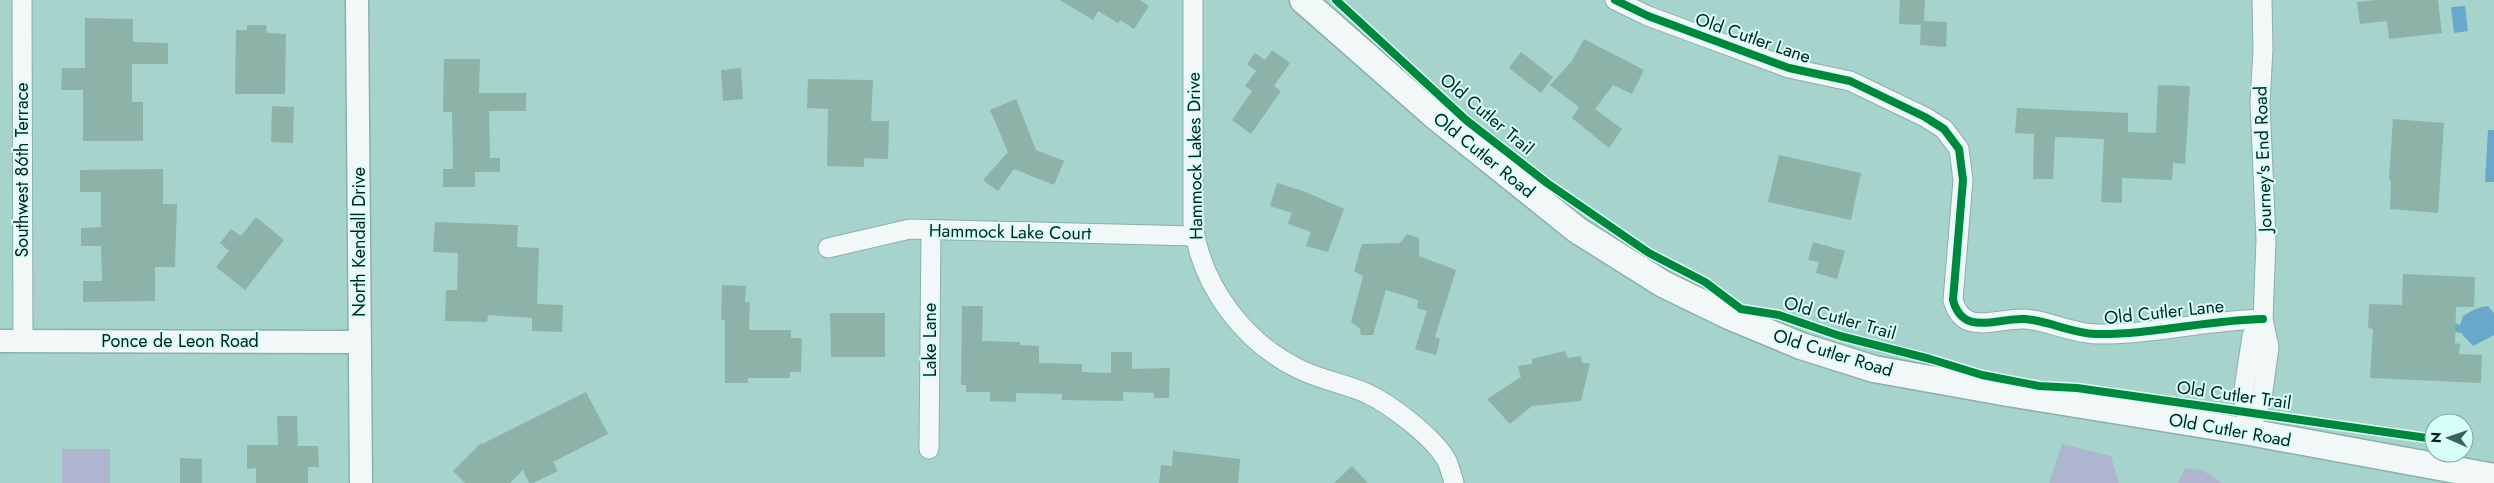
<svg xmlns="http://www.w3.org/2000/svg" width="2494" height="483" font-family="Jost,sans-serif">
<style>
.green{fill:#aeb6cf}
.water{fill:#6aa8cb}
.building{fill:#8db3a8}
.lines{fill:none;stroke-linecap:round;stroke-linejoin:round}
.minor-casing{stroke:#8bafa9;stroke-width:21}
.tertiary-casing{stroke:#8bafa9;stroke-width:25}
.secondary-casing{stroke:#8bafa9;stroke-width:29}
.minor{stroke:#f2f8f7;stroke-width:19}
.tertiary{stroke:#f2f8f7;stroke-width:22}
.secondary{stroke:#f2f8f7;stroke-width:26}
.cycleway-casing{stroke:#d7fef7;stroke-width:11}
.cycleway{stroke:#00873e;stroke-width:8}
.labels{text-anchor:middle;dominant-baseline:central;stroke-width:4;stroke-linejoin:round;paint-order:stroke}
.street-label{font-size:18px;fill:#012420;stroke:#d7fef7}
</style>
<rect width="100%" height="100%" fill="#a6d3cc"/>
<g class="green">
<polygon points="2062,444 2111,456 2119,483 2049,483"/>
<rect x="62" y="449" width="48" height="34"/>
<polygon points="2185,468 2202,470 2222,483 2178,483"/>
</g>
<g class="water">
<polygon points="2465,6 2468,31 2454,33 2451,7"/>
<polygon points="2488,130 2494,130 2494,182 2485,182"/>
<path d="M2488,306L2494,313V335L2473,346L2461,333L2455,332V323L2460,325L2463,316C2471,311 2478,307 2488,306Z"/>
</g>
<g class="building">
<polygon points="1060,0 1140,0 1149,6 1134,29 1120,20 1118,23 1098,11 1093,20"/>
<polygon points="1900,0 1925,0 1924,21 1947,22 1946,47 1920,45 1921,25 1899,24"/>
<polygon points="2375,0 2438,0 2442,33 2389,39 2387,21 2360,24 2357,2"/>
<polygon points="85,18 133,19 133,42 168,43 168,64 132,64 132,102 143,102 143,141 83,141 83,90 61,90 62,68 85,68"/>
<polygon points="247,25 266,25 267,33 286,34 285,94 235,94 236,30 247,30"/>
<polygon points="1584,39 1644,70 1632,94 1613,85 1595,109 1622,129 1609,148 1572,118 1579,107 1550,85 1572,61"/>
<polygon points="1272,50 1290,63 1274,86 1281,91 1251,134 1232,120 1252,91 1245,86 1256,71 1247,64 1255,53 1265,60"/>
<polygon points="1521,52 1553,77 1541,93 1509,68"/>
<polygon points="444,59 480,59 479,93 526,93 526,111 489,111 490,158 500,158 500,172 475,172 475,187 443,187 443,169 453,169 452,112 443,112"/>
<polygon points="741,68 743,99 723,101 721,70"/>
<polygon points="808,79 873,80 871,121 889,121 888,159 864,158 864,167 827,166 828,109 807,108"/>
<polygon points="2158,85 2190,86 2185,164 2173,163 2172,180 2122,178 2122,203 2101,202 2104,139 2055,137 2053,179 2033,179 2034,134 2015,133 2017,108 2128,113 2128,132 2156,133"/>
<polygon points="1016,99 1036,150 1064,161 1054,185 1014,169 998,191 983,180 1008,152 990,110"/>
<polygon points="272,106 294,107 293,143 271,142"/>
<polygon points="2393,119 2444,123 2438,213 2390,209 2391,181 2389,180"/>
<polygon points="1779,155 1861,173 1851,220 1768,202"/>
<polygon points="163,169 163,204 177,204 175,267 155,267 155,301 83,302 83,281 102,281 101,246 81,246 81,228 101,227 101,192 80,192 80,170"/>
<polygon points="1277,183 1306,192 1344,209 1328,252 1306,246 1311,232 1288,224 1292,213 1270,206"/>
<polygon points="256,217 284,240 245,290 216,267 229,251 220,243 231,229 241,236"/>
<polygon points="435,222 518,225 517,247 539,248 537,304 563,305 562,332 532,331 532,318 488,315 487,322 445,321 446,290 457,290 458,253 433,252"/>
<polygon points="1407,234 1419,238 1419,256 1456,270 1435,337 1440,339 1436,355 1415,349 1427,311 1417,308 1418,300 1386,290 1373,335 1361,335 1360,329 1351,322 1363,276 1354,271 1362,244 1400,243"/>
<polygon points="1813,242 1845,251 1837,279 1816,273 1819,262 1808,260"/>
<polygon points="2403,274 2475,277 2474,307 2456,307 2455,343 2460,344 2459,354 2482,355 2481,383 2370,378 2373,329 2368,328 2369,304 2402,305"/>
<polygon points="722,285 746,286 745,302 750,302 749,330 791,330 791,338 802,338 801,372 790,372 790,378 748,378 748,383 725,383 725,320 721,320"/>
<polygon points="962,306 983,306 982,341 1020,342 1020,345 1039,346 1039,363 1082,364 1082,372 1111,373 1111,352 1132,352 1132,369 1170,368 1169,398 1154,398 1154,393 1123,392 1123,401 1062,400 1062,394 1016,393 1016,402 990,401 990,392 966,392 966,385 961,385"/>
<polygon points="830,313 885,313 885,357 831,357"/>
<polygon points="1565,351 1568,358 1581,356 1582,363 1590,363 1581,401 1532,406 1510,424 1487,399 1521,377 1518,366 1532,364 1532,359"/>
<polygon points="586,392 608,434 553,462 558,471 533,483 529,483 523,470 510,483 465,483 453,471 481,443 482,444"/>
<polygon points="277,416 297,416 298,446 318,446 319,467 308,467 308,483 256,483 256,468 247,469 247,445 278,445"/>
<polygon points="1173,451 1240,459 1238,483 1159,483 1161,465 1172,466"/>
<polygon points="180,458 202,459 202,483 180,483"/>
<polygon points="1352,466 1368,483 1334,483"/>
</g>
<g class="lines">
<defs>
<g id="minor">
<polyline points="22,0 23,341"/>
<path d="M1193,0V223C1201,286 1244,343 1301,370C1322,380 1345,384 1366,393C1390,404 1434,437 1447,461C1450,468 1452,476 1454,483"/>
<path d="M1615,0L1648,16L1789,68L1850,81L1925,117L1944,129L1959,149L1963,180L1953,300C1963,338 1999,317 2025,319C2049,321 2071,333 2096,334C2151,335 2207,320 2263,319"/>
<polyline points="828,248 910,229 1194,236"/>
<polyline points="2249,431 2243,396 2252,336 2263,319"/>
<polyline points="2249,432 2262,398 2269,347 2263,319 2266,240 2260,103 2263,49 2262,0"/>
<polyline points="929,449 931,231"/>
</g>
<g id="tertiary">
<polyline points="357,0 361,483"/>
<polyline points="0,341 359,342"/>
</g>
<polyline id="secondary" points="1303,0 1435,116 1577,230 1663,284 1729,316 1801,346 1874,369 2008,393 2249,432 2494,477"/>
</defs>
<use href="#minor" class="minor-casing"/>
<use href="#tertiary" class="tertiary-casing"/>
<use href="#secondary" class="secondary-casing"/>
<use href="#minor" class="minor"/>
<use href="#tertiary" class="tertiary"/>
<use href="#secondary" class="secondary"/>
<defs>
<g id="cycleway">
<polyline points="1336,0 1466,120 1547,183 1649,253 1705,282 1741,309 1779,315 1840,336 1930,359 1982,375 2039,386 2077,388 2434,439"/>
<path d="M1615,0L1648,16L1789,68L1850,81L1925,117L1944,129L1959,149L1963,180L1953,300C1963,338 1999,317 2025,319C2049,321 2071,333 2096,334C2151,335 2207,320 2263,319"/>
</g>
</defs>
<use href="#cycleway" class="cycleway-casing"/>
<use href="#cycleway" class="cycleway"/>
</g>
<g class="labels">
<g class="street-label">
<text transform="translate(1753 38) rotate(19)">Old Cutler Lane</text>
<text transform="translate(1487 114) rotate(40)">Old Cutler Trail</text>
<text transform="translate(1484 155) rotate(39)">Old Cutler Road</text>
<text transform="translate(1195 156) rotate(-91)">Hammock Lakes Drive</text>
<text transform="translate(2263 159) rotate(-92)">Journey's End Road</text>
<text transform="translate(22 170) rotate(-90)">Southwest 86th Terrace</text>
<text transform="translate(1010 232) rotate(1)">Hammock Lake Court</text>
<text transform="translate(359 242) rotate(-90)">North Kendall Drive</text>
<text transform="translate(2164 312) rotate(-6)">Old Cutler Lane</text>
<text transform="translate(1840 318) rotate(16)">Old Cutler Trail</text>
<text transform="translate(930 340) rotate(-90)">Lake Lane</text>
<text x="180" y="341">Ponce de Leon Road</text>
<text transform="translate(1833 353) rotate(17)">Old Cutler Road</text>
<text transform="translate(2234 395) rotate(8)">Old Cutler Trail</text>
<text transform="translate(2230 430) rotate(10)">Old Cutler Road</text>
</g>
</g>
<g transform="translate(2449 438) rotate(272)"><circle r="24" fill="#d7fef7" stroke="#81a7a1"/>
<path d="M0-4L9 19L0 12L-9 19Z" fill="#3b615c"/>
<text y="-8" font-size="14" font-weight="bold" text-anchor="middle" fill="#012420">N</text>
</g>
</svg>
